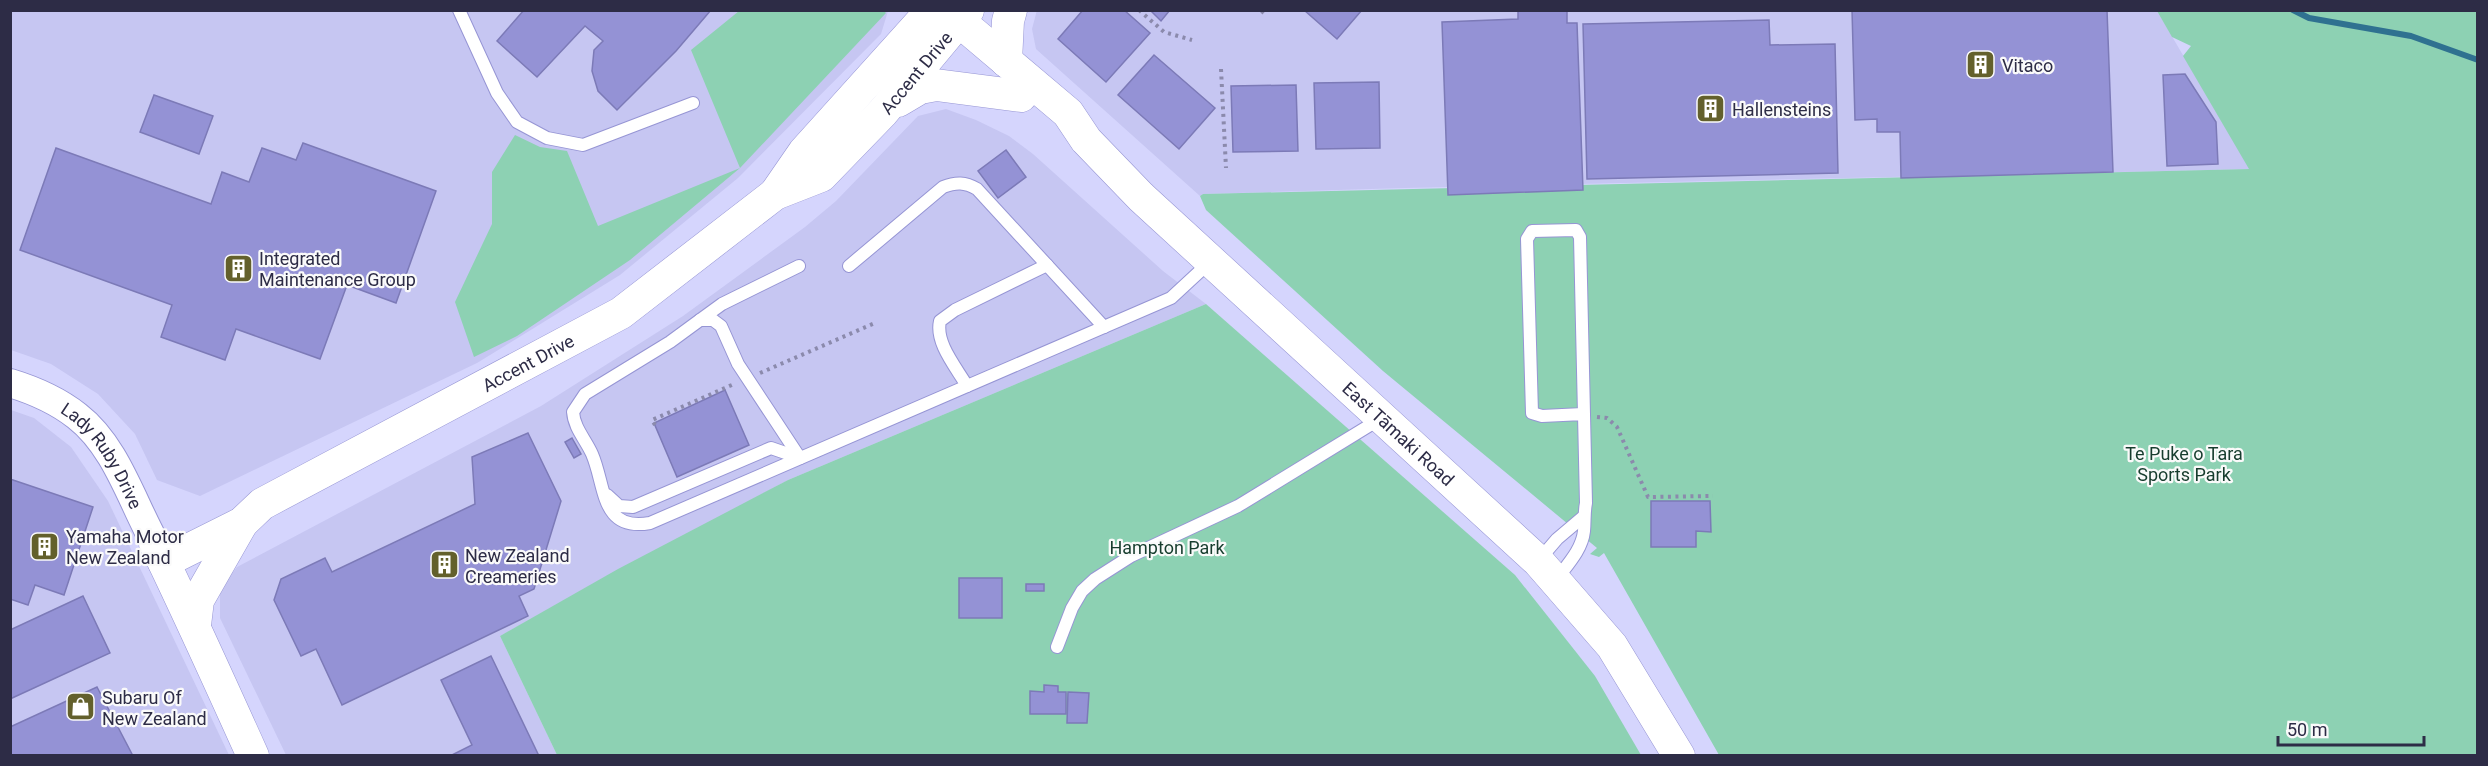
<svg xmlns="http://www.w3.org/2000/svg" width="2488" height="766" font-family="Roboto,sans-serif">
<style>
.built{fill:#c6c6f2}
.green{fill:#8dd1b3}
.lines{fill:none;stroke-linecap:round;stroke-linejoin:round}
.stream{stroke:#2f7190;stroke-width:6}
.building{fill:#9492d5;stroke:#7c7ab7;stroke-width:1.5}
.service-casing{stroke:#9695d4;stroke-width:14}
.tertiary-casing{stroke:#9695d4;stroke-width:30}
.secondary-casing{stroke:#9695d4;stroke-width:33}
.path{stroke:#8b8aac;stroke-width:4;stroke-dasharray:3 4.5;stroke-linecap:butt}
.service{stroke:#fff;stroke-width:12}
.tertiary{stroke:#fff;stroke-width:28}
.secondary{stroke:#fff;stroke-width:32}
.labels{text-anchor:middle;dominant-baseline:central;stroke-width:4.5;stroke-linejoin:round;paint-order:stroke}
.poi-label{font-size:18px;fill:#2d2c46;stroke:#fafafa;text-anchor:start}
.street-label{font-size:18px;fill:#2d2c46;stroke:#fafafa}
.park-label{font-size:18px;fill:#173d2e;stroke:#fafafa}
</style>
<rect width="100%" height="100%" fill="#d5d5fd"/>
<g class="built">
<polygon points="1037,10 2157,11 2250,169 1405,188 1203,194 1200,196 1036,49 1032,29"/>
<polygon points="11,11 888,11 881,34 738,178 620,275 477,363 200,496 157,480 135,434 98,394 51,364 11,350"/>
<polygon points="946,109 976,120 1009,136 1033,154 1163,271 1206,304 788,480 500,636 557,755 286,755 220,618 220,589 237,567 541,406 683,316 805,227 836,201 918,116"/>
<polygon points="11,410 34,418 71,447 108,501 229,755 11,756"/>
</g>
<g class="green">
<polygon points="884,11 886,13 740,168 630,260 517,336 474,357 455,302 492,224 492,172 515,135 540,147 567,151 598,226 740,168 691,50 739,11"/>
<polygon points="2157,11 2477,11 2477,755 1719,755 1604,553 1599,557 1590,554 1597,548 1383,371 1206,210 1200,196 1203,194 2249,169 2183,56 2191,46 2172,37"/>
<polygon points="1206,304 1515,575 1595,676 1641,755 557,755 500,636 618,569 788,480"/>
</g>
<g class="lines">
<polyline class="stream" points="2293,10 2309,18 2411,36 2478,60"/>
</g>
<g class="building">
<polygon points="524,10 711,10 676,51 617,110 598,91 592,71 594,50 603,41 585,26 537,77 497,41"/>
<polygon points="1083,10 1124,10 1150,33 1106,82 1058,39"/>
<polygon points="1150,10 1170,10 1161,21"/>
<polygon points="1304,10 1362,10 1337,39"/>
<polygon points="1518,10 1567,10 1567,23 1577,23 1583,190 1448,195 1442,22 1518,19"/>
<polygon points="1852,10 2107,10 2113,172 1901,178 1900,132 1877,132 1877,119 1855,120"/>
<polygon points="1769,20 1770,45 1835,44 1838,173 1587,179 1583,24"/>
<polygon points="1154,55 1215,108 1179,149 1118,95"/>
<polygon points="2185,74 2216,122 2218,164 2167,166 2163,75"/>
<polygon points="1379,82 1380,148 1316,149 1314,83"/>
<polygon points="1296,85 1298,151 1233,152 1231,86"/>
<polygon points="154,95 213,116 199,154 140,132"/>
<polygon points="303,143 436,191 396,303 347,285 320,359 236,329 225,360 161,337 172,305 20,250 56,148 211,204 222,172 249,182 262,148 296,160"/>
<polygon points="1006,150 1026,177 998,198 978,171"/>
<polygon points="725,390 749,445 677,477 654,423"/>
<polygon points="528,433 561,501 534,589 519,596 528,616 342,705 316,649 301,656 274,600 281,579 325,558 332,572 475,504 472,457"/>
<polygon points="572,438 581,454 574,458 565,442"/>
<polygon points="10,479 93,507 64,595 35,585 28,605 10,599"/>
<polygon points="1651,501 1710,501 1711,532 1696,531 1696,547 1651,547"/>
<rect x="959" y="578" width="43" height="40"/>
<rect x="1026" y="584" width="18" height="7"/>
<polygon points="83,596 110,653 10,699 10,630"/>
<polygon points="491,656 539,756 450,756 472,745 441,680"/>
<polygon points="1044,685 1058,686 1058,692 1066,692 1066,714 1030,714 1030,691 1044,692"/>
<polygon points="97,687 133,756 10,756 10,727"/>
<polygon points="1068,692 1089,693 1087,723 1067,723"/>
</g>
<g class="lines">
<defs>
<g id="service">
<polyline points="459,10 497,93 517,122 547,138 583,145 693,103"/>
<path d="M849,266L943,187C956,182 965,182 977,189L1104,327"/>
<polyline points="700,320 722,304 799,266"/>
<path d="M967,386C956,367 935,343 940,321L955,310L1047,265"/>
<path d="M800,458L738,364L721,326L713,320H700L670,342L585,394L573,412C574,428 586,440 592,454C606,486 600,532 650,523L1171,298L1211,261"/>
<polyline points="607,495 619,506 633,507 771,448 800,458"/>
<polyline points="1539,560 1557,539 1583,517"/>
<path d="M1556,580C1567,565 1582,550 1584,531C1585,521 1584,513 1586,503L1580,237L1576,230L1532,231L1527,239L1532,413L1542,416L1583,414"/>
<polyline points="1057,647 1072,608 1082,591 1095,579 1131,556 1238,506 1380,419"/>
</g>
<g id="tertiary">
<path id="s1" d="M10,383C33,390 58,401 77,416C116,446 132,502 155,543"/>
</g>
<g id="secondary">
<path id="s2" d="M959,21L1068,113L1086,140L1141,197L1538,561L1612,646L1679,756"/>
<polyline points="1006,61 1008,21 1011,10"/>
<polyline points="898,101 920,88 936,85 1021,96"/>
<polyline points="775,194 804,152 932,10"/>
<path d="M155,544C189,614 221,685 253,756"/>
<path id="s3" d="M164,562L242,523L262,504L621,313L775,194L821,176L883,112L968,10"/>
<polyline points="195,625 198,600 242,523"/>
</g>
</defs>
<use href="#service" class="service-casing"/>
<use href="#tertiary" class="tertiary-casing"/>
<use href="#secondary" class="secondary-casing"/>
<g class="path">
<polyline points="1139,10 1164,32 1192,40"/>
<polyline points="1261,13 1264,10"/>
<polyline points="1221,69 1226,168"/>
<polyline points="760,373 875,323"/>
<polyline points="1597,417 1607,418 1617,427 1648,497 1713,496"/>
<polyline points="655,425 652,420 734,384"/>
</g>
<use href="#service" class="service"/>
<use href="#tertiary" class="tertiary"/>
<use href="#secondary" class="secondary"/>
</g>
<defs>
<symbol id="building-square" viewBox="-11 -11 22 22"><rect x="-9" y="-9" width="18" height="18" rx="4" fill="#63602c" stroke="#fafafa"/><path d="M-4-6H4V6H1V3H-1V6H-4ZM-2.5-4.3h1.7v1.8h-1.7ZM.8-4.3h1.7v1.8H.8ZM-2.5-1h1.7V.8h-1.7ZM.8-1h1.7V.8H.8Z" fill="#fff"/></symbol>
<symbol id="shop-square" viewBox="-11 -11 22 22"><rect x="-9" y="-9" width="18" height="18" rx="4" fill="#63602c" stroke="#fafafa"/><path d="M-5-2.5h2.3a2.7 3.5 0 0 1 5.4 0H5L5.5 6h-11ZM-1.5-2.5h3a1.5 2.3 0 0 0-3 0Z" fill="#fff"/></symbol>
</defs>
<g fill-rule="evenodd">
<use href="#building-square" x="1964" y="48" width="33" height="33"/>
<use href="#building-square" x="1694" y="92" width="33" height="33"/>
<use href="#building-square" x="222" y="252" width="33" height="33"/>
<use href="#building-square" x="28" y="530" width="33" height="33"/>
<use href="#building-square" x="428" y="548" width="33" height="33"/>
<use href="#shop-square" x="64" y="690" width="33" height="33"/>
</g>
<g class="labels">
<g class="poi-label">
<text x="2002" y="65">Vitaco</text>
<text x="1732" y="109">Hallensteins</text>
<text x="259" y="258">Integrated<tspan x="259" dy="21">Maintenance Group</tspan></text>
<text x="66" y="536">Yamaha Motor<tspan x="66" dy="21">New Zealand</tspan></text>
<text x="465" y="555">New Zealand<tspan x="465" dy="21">Creameries</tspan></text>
<text x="102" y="697">Subaru Of<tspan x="102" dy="21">New Zealand</tspan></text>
</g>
<g class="street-label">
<text stroke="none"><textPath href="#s3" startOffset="906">Accent Drive</textPath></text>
<text stroke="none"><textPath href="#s3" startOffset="416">Accent Drive</textPath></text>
<text stroke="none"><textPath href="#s2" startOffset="604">East Tāmaki Road</textPath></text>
<text stroke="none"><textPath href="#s1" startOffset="122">Lady Ruby Drive</textPath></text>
</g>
<g class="park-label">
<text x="2184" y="453">Te Puke o Tara<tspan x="2184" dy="21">Sports Park</tspan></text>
<text x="1167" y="547">Hampton Park</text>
</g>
</g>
<rect width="2488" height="766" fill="none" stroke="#2d2c46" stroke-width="24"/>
<path d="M2278 736v9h146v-9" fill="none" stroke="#2d2c46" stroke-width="3"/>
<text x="2287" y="736" font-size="18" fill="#2d2c46" stroke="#fafafa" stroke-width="4.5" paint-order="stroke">50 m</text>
</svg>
